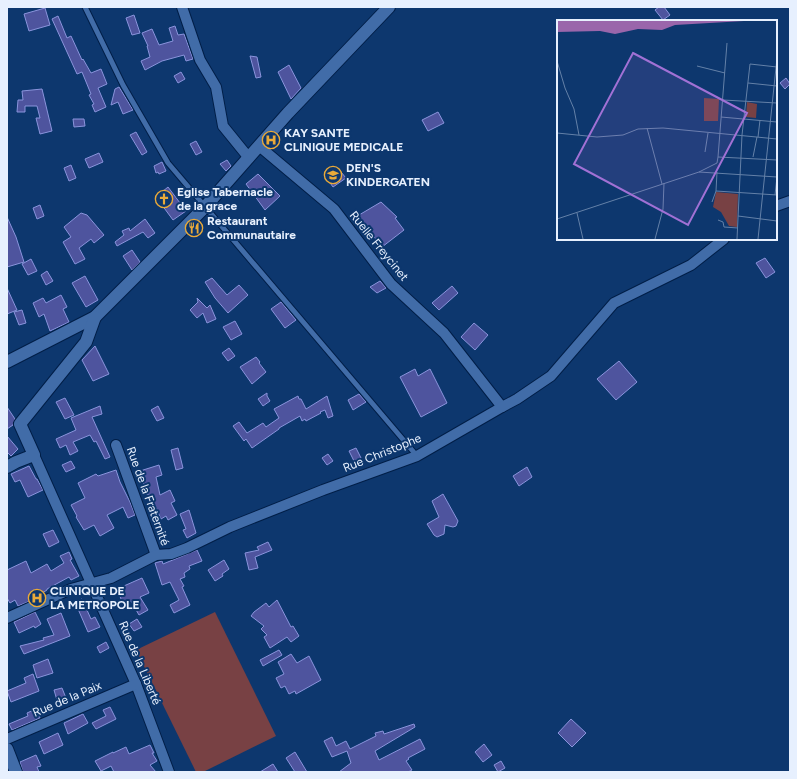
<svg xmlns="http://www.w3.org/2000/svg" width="797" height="779" font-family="Figtree,sans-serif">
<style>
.green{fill:#784144}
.building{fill:#4e549e;stroke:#8a94dc}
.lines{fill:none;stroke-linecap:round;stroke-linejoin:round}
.service-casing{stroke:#011e47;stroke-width:7}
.minor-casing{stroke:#011e47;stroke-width:12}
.tertiary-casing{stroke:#011e47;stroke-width:14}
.service{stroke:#416ca8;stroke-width:5}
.minor{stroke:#416ca8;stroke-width:10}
.tertiary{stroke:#416ca8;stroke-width:12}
.labels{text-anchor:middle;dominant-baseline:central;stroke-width:4;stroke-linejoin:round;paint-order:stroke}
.poi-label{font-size:12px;font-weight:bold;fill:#e7f0fe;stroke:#0d376e;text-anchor:start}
.street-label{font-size:12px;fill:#e7f0fe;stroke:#0d376e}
.inset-road{fill:none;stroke:#6481a8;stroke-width:1}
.view{fill:#a171d5;fill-opacity:0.15;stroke:#a171d5;stroke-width:2}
.inset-edge{fill:none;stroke:#e7f0fe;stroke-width:2}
</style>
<rect width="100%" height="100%" fill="#0d376e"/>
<polygon class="green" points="215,612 276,736 203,772 196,772 136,650"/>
<g class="building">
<polygon points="659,7 664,7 670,15 663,20 655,10"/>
<polygon points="45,8 50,25 29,31 24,14"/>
<polygon points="134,15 140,33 132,35 126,18"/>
<polygon points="58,16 67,38 71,36 82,60 83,59 91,73 101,69 107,84 98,88 106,107 95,112 92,105 94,104 89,95 91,94 82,72 77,74 52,19"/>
<polygon points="175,26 178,35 184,34 193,59 186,61 184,55 162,61 145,70 141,61 150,57 147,46 148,46 142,33 152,29 159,45 173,41 169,28"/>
<polygon points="250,56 257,57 261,77 256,78"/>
<polygon points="289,65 301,88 291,99 278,72"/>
<polygon points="181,72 185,79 178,83 174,76"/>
<polygon points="786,78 790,84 785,89 780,83"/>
<polygon points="119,87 133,110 123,114 118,102 111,105 115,89"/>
<polygon points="42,89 52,131 40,134 36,118 40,118 37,106 25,106 25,112 17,112 18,100 23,100 22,91"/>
<polygon points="438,112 444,123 428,131 422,120"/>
<polygon points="73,119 84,119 85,126 74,127"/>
<polygon points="136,132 147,152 142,155 130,135"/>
<polygon points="196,141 202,152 196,155 190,144"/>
<polygon points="99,153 103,162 89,168 85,159"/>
<polygon points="227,160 231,166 226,171 220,164"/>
<polygon points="162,162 166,171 159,174 158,172 156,173 154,166"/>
<polygon points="71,165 76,178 69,181 64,168"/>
<polygon points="341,172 346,178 333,187 328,180"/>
<polygon points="258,174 280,196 265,210 246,184"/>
<polygon points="168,187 186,211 173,220 156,197"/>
<polygon points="381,202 397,217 395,218 404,230 382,247 371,233 365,237 354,218"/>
<polygon points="40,205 44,216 37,219 33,208"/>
<polygon points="81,213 87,215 104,235 94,243 91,239 79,248 85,259 75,264 63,242 71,237 64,227"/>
<polygon points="7,217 16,237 24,262 7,267"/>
<polygon points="145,219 155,233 148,238 143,232 117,246 115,242 124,235 122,231 129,228 130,231"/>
<polygon points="132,250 140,262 132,270 123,256"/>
<polygon points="765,258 775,272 766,278 756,263"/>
<polygon points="31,259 37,271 28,275 22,264"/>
<polygon points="47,271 53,281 46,285 41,275"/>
<polygon points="85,276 98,300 86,307 72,283"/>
<polygon points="212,278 227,295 239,285 248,295 228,313 215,298 205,282"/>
<polygon points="380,281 386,288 377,293 370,287"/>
<polygon points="452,286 458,293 439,310 432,303"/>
<polygon points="7,288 17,310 7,314"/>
<polygon points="61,295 67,307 63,309 69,322 50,331 44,314 39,317 33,303 43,298 46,303"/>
<polygon points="197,298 207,308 210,305 216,319 207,323 203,313 197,318 190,310 198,302"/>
<polygon points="281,302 296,320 285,328 271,309"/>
<polygon points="22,310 26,323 19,325 14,312"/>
<polygon points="235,321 242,334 231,340 223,327"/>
<polygon points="474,323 488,335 475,350 461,337"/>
<polygon points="95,346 109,374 93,381 82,360"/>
<polygon points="229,348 235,356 228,361 222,353"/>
<polygon points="256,357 260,362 259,363 266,372 252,384 240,367"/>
<polygon points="619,361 637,382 616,400 597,379"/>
<polygon points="415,369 418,376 430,369 447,403 421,417 400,377"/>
<polygon points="267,393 267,396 270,401 263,406 258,399"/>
<polygon points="359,394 366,402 353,410 348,400"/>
<polygon points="298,396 299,399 301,399 306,409 327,396 333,416 328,418 325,410 320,412 321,413 306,421 305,419 302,421 300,416 279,428 279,429 252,448 246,439 244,441 233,426 239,422 247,433 263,423 266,427 279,418 274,409"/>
<polygon points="65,398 74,415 65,419 56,402"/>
<polygon points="100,406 102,414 92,417 110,457 105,459 96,441 94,442 90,435 73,442 78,451 70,455 66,445 60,448 56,439 76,430 71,418"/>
<polygon points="158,406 164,418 157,421 151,410"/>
<polygon points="7,407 15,419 13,425 7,429"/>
<polygon points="7,436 18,449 11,456 7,452"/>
<polygon points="178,448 183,468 176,470 171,450"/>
<polygon points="356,448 361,458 354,461 349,451"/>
<polygon points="328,454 333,461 327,465 322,458"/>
<polygon points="71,461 75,468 66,472 62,465"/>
<polygon points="159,465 162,475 156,477 160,495 170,490 175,501 171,503 177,515 168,520 166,516 161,519 149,494 147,495 140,471"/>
<polygon points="29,466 36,479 37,479 43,490 28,497 20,480 15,482 11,474"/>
<polygon points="527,467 532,477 519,486 513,476"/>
<polygon points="116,470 120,482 130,502 135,515 128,518 123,507 107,515 114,528 100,536 94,525 84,530 76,517 77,516 71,505 85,498 78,483 96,474 98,476"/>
<polygon points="443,494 458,521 456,526 453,527 445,525 444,534 437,537 434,535 427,524 439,517 432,501"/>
<polygon points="189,510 196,533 187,538 183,530 186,529 180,514"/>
<polygon points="53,530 59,542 49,547 43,534"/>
<polygon points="268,542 272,550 255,557 258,568 249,570 245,553 259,550 257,547"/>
<polygon points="197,550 202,561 189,566 190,569 184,573 185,577 180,579 184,586 182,587 190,605 174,613 170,605 179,600 170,582 162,585 155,563 162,561 163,564"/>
<polygon points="69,552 72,559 70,560 79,576 71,580 69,577 47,589 47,590 30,601 18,606 15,600 10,603 7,598 7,570 26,561 31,573 47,564 51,571 64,563 60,556"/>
<polygon points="224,560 229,569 222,574 223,576 215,581 208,570"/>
<polygon points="142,578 149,593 140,597 148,610 139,615 131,601 123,604 117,589"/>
<polygon points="82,599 91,619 95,617 100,627 88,632 75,602"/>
<polygon points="277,600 291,627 293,626 299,636 291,642 287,637 270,648 264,637 267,635 261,629 264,626 251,616 254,612 266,603 269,607"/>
<polygon points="35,612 41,624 35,628 34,626 19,633 14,622"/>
<polygon points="61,613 70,636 24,654 20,646 44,640 43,638 54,635 47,619"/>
<polygon points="137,619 142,627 134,631 129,624"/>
<polygon points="106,642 109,648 100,653 97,647"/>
<polygon points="279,650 282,655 263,666 260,660"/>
<polygon points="291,654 297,663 309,656 321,680 296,694 295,691 289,694 285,686 281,688 276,678 284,674 278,662"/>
<polygon points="48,659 53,673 37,678 33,665"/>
<polygon points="33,674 39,691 11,702 7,691 26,683 24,678"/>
<polygon points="62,688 68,703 59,707 54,690"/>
<polygon points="110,707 116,719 96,729 92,723 106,716 103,710"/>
<polygon points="36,709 40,718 12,730 9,724 28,716 27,713"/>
<polygon points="83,714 88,723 68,734 64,723"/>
<polygon points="571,719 586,733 572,747 558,733"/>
<polygon points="414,724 415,727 375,751 379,760 420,739 425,749 408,758 409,759 406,761 412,770 408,772 339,772 351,763 347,751 332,757 324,741 332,737 336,746 346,741 350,749 376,736 375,733 383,731 384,734"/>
<polygon points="58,733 63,745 44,754 39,742"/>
<polygon points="484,744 492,755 483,762 475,752"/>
<polygon points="150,745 154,753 152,753 157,761 150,765 156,772 114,772 111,766 101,771 95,761 113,752 113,753 126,747 129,754"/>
<polygon points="295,752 307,772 295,772 286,758"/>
<polygon points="36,755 41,766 37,767 39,772 23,772 20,762"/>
<polygon points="501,761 505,768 498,772 494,765"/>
<polygon points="273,764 278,772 260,772"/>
</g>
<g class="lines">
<defs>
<polyline id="service" points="85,7 123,85 168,163 417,456"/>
<g id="minor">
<polyline points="182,7 200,60 216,87 223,126 249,158"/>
<polyline points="259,146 334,209 391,284 444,333 502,407"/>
<polyline points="776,206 790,201"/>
<polyline points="116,445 156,555"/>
<polyline points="34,455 136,684 169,772"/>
<polyline points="7,618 71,589 111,578 156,555 171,554 187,548 230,527 323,490 417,456 502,407 517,399 551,376 614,303 691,265 724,239"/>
<polyline points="7,739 136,684"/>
</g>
<g id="tertiary">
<polyline points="7,362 95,317 205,207 288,113 389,7"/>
<polyline points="7,467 16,462 34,455 20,424 86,342 95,317"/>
<polyline points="7,749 16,772"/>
</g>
</defs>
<use href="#service" class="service-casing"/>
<use href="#minor" class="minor-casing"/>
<use href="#tertiary" class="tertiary-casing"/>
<use href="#service" class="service"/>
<use href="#minor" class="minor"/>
<use href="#tertiary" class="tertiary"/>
</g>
<defs>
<symbol id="hospital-ring" viewBox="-11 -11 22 22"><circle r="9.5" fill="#0d376e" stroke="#eaaa39" stroke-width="1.5"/><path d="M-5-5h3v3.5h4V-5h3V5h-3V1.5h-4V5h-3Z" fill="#eaaa39"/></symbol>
<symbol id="school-ring" viewBox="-11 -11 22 22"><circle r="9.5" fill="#0d376e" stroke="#eaaa39" stroke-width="1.5"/><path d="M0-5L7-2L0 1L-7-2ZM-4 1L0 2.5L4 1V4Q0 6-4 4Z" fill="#eaaa39"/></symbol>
<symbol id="church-ring" viewBox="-11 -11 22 22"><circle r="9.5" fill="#0d376e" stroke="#eaaa39" stroke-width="1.5"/><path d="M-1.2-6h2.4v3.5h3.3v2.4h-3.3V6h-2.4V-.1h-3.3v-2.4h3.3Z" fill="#eaaa39"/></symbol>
<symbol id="restaurant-ring" viewBox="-11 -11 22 22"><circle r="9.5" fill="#0d376e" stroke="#eaaa39" stroke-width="1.5"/><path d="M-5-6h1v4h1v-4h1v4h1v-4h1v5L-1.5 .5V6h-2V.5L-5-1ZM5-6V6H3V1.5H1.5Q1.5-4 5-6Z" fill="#eaaa39"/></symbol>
</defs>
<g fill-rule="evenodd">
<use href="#hospital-ring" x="261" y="130" width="20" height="20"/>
<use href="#school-ring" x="323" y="165" width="20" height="20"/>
<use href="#church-ring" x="154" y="189" width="20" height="20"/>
<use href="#restaurant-ring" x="184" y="218" width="20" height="20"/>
<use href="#hospital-ring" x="27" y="588" width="20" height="20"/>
</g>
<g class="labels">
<g class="poi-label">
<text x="284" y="133">KAY SANTE<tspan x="284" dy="14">CLINIQUE MEDICALE</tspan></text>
<text x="346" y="168">DEN'S<tspan x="346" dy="14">KINDERGATEN</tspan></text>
<text x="177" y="192">Eglise Tabernacle<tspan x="177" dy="14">de la grace</tspan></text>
<text x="207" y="221">Restaurant<tspan x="207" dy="14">Communautaire</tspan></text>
<text x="50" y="591">CLINIQUE DE<tspan x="50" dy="14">LA METROPOLE</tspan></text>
</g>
<g class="street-label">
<text transform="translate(379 246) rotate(51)">Ruelle Freycinet</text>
<text transform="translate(382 453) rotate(-22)">Rue Christophe</text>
<text transform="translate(148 496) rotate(70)">Rue de la Fraternité</text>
<text transform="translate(140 663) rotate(67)">Rue de la Liberté</text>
<text transform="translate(67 699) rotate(-23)">Rue de la Paix</text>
</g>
</g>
<g transform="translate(557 20)">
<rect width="220" height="220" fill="#0d376e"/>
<path d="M147,78L162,79L161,101H147ZM190,82L200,84L199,98L189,97ZM159,172L181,174L180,207L172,206L164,192L156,187Z" fill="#784144"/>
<path d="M0,1H187L118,5L105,10L81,9L58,14L43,11L0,12Z" fill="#9a66ab"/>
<path class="inset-road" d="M0,41L8,68L17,89L22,115M140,46L168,53M191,63L220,66M166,80L220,83M164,97L220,102M90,108L105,164M0,113L40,117L66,115L81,109L106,108L220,119M201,117L203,100M148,132L151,113M161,137L170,23M196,137L200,117M142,152L160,143L161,137L220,140M159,171L220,175M218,175L220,157M155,182L159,171L160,152M20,193L26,219M181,196L220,201M0,199L142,152L220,157M161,200L166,202L167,207L181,208M98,219L106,189L107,163M180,219L185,115L193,44L220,47M201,219L220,38"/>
<path class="view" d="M76,33L190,93L131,205L17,144Z"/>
<rect width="220" height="220" class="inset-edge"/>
</g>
<rect width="797" height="779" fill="none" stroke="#e7f0fe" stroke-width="16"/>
</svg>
